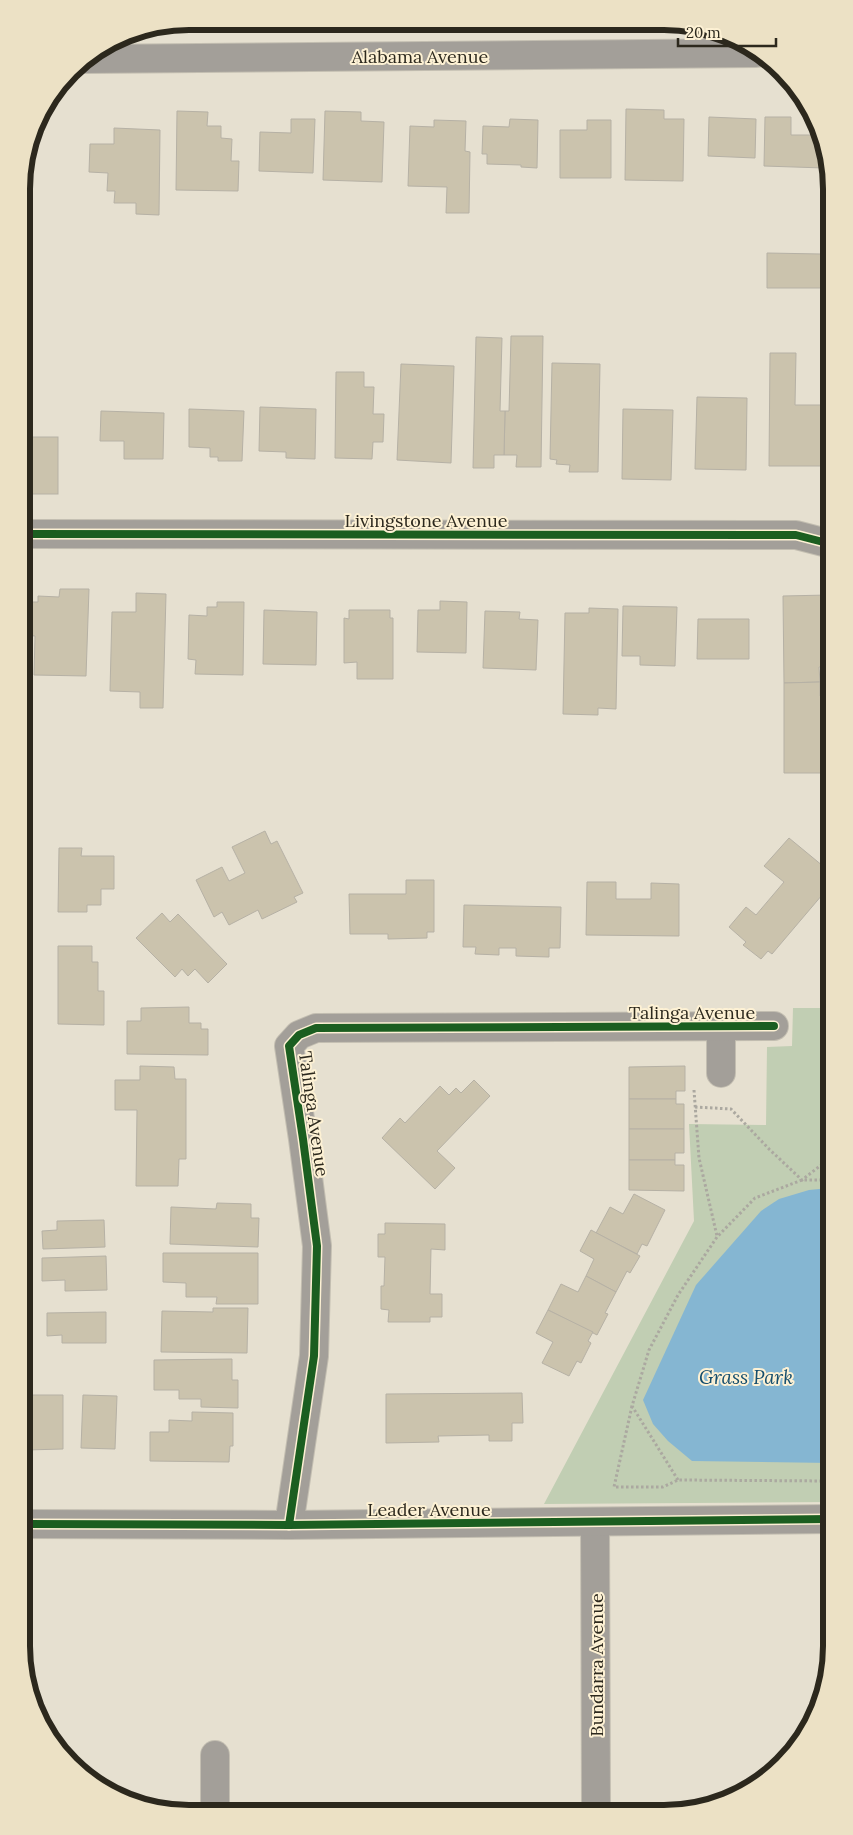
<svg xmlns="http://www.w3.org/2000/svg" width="853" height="1835" font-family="Lora,serif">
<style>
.green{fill:#c1ceb3}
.water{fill:#85b6d2}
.building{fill:#cbc3ad;stroke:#b6b1a5}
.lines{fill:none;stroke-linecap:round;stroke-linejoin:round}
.minor-casing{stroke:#c3beb1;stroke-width:30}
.path{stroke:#aba8a0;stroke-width:3;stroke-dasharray:2.5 2.5;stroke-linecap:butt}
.minor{stroke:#a39f99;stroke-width:28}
.cycleway-casing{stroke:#fdf1d4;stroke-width:11}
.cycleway{stroke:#1b5e20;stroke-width:8}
.labels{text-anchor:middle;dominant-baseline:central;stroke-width:4;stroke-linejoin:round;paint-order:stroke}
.street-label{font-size:18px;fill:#2c281d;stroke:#fdf1d4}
.water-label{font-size:19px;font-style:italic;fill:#144d6d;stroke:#fdf1d4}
.rim{fill:none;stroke:#2c281d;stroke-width:6}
</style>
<rect width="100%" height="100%" fill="#e6e0d0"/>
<polygon class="green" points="793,1008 829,1008 831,1502 544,1504 694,1221 689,1124 766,1125 767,1047 792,1046"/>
<polygon class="water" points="830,1188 831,1463 692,1461 668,1441 653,1424 643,1400 696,1285 761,1211 779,1199 809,1190"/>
<g class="building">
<polygon points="626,109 664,110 664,119 684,119 683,181 625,180"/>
<polygon points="177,111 208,112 207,126 221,126 221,138 232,139 231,161 239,161 238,191 176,190"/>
<polygon points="325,111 361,112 361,121 384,122 382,182 323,180"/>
<polygon points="709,117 756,119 755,158 708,156"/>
<polygon points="765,117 791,117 791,135 822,135 824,142 824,168 764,166"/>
<polygon points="291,119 315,119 313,173 259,171 260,132 291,133"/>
<polygon points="510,119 538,120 537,168 521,167 521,165 487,164 487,154 482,154 483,126 509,127"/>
<polygon points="434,120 466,121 465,151 470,152 469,213 446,213 447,187 408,186 410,126 434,127"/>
<polygon points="587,120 611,120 611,178 560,178 560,130 587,130"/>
<polygon points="114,128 160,130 159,215 136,214 136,203 114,203 115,191 107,191 108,173 89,172 90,144 114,144"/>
<polygon points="767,253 821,254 821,288 767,288"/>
<polygon points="511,336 543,336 541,467 516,467 517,455 504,455 505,411 509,411"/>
<polygon points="476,337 502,338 500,411 505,411 504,455 494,455 494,468 473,468"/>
<polygon points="770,353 796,353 795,405 827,405 826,466 769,466"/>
<polygon points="552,363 600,364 598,472 569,472 570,465 556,464 557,460 550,459"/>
<polygon points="401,364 454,366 451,463 397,460"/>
<polygon points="336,372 364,372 364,387 374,387 373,414 384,414 383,442 373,442 372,459 335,458"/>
<polygon points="697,397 747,398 746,470 695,469"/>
<polygon points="260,407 316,409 315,459 286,458 286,452 259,451"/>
<polygon points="189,409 244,411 242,461 218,461 218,457 210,457 210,448 189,447"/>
<polygon points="623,409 673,410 671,480 622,479"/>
<polygon points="101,411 164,413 163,459 124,459 124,441 100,441"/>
<rect x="23" y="437" width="35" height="57"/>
<polygon points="60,589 89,589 86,676 34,675 35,636 25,635 27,602 38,602 38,596 59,597"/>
<polygon points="136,593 166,594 163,708 140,708 140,692 110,691 112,612 136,612"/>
<polygon points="828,595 828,667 819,667 820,682 784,683 783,596"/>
<polygon points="440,601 467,602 466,653 417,652 418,610 440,610"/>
<polygon points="217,602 244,602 243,675 195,674 196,660 188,659 189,615 207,616 207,607 217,607"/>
<polygon points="623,606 677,607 675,666 640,665 640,656 622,656"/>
<polygon points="589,608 618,609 616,709 598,708 598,715 563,714 565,613 589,613"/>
<polygon points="264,610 317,612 316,665 263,664"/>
<polygon points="349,610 390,610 390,618 393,618 393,679 357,679 357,662 344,663 344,618 349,619"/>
<polygon points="485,611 520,612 519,619 538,620 536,670 483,668"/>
<polygon points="698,619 749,619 749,659 697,659"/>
<polygon points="820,682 820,696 828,696 828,773 784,773 784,683"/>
<polygon points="265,831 271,844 277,841 303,893 294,897 297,902 262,919 258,910 229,925 222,912 214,917 196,880 222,867 229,881 245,873 232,847"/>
<polygon points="789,838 829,871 829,877 823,884 828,888 772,954 768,951 761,959 743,945 746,942 729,927 746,907 756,915 784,882 764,866"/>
<polygon points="59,848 82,848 81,856 114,856 114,889 101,889 101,905 87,905 87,912 58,912"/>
<polygon points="406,880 434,880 434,932 427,932 427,938 388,939 388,934 350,934 349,894 406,894"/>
<polygon points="587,882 616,882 616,899 651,899 651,883 679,884 679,936 586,935"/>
<polygon points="464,905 561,907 560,948 549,948 549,957 516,956 516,948 499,948 499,955 475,954 476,947 463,947"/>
<polygon points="162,913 170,922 178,914 227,964 208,983 195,969 188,976 182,969 175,977 136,938"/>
<polygon points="58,946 92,946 92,962 98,962 98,991 104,991 104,1025 58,1024"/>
<polygon points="189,1007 189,1023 201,1023 201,1029 208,1029 208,1055 127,1054 127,1021 141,1021 141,1008"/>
<polygon points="140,1066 174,1067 175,1079 186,1079 186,1159 179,1159 178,1186 136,1186 137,1110 115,1110 115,1080 140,1080"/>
<polygon points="685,1066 685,1091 676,1091 676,1099 629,1099 629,1067"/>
<polygon points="474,1080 490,1096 437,1151 455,1168 435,1189 382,1138 400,1118 405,1123 440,1086 449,1095 456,1088 461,1093"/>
<polygon points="629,1099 676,1099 676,1104 684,1104 684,1129 629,1129"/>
<polygon points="629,1129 684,1129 684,1153 675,1153 675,1160 629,1160"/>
<polygon points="629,1160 675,1160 675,1165 684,1165 684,1191 629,1190"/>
<polygon points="634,1194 665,1210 647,1246 642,1244 637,1254 596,1233 610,1207 623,1214"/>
<polygon points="217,1203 251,1204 251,1218 259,1218 258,1247 170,1244 171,1207 216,1209"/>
<polygon points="104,1220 105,1247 43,1249 42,1231 57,1230 57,1221"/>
<polygon points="385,1223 445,1224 445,1250 431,1249 430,1294 442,1294 442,1317 430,1317 430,1322 388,1322 389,1310 381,1309 381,1286 384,1286 385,1257 378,1257 378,1234 385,1234"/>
<polygon points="591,1230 640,1256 630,1273 627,1271 616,1292 586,1276 594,1259 580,1251"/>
<polygon points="163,1253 258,1253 258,1304 216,1304 217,1297 186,1297 186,1283 163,1282"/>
<polygon points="106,1256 107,1290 65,1291 65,1280 42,1281 42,1258"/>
<polygon points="586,1276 616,1292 605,1313 608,1314 597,1335 548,1310 561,1284 578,1292"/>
<polygon points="213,1308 248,1308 247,1353 161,1352 162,1311 213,1312"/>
<polygon points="548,1310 593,1332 588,1341 591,1343 581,1363 577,1361 569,1376 542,1363 553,1342 536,1333"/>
<polygon points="106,1312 106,1343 62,1343 62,1335 47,1336 47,1313"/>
<polygon points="232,1359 232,1380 238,1380 238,1408 201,1407 201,1399 179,1399 179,1390 154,1390 154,1360"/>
<polygon points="522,1393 523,1423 512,1423 512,1441 489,1441 489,1435 438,1436 439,1442 386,1443 386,1394"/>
<polygon points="26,1395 63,1395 63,1449 26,1450"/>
<polygon points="83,1395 117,1396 115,1449 81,1448"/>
<polygon points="192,1412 233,1413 233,1446 230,1446 229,1462 150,1461 150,1432 169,1432 169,1420 192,1421"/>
</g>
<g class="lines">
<defs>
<g id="minor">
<polyline points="85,59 756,53"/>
<polyline points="23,534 796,535 827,543"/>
<polyline points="721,1073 721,1027"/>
<polyline points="595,1522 596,1809"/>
<polyline points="26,1524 289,1525 831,1519"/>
<polyline points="289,1525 314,1356 317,1246 303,1139 289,1046 299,1035 316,1028 774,1026"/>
<polyline points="215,1810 215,1755"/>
</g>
</defs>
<use href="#minor" class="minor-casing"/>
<g class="path">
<polyline points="694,1090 699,1158 717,1236"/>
<polyline points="695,1107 731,1109 769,1149 802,1180 830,1158"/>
<polyline points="632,1406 614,1487 663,1487 678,1480 831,1481"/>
<polyline points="678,1480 632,1406 649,1350 678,1295 717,1237 755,1198 802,1180 830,1180"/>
</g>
<use href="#minor" class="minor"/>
<defs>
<g id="cycleway">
<polyline points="23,534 796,535 827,543"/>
<polyline points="26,1524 289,1525 831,1519"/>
<polyline points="289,1525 314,1356 317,1246 303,1139 289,1046 299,1035 316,1028 774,1026"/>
</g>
</defs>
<use href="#cycleway" class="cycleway-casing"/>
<use href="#cycleway" class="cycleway"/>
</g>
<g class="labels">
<g class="street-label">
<text x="420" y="56">Alabama Avenue</text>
<text x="426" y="520">Livingstone Avenue</text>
<text x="692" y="1012">Talinga Avenue</text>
<text transform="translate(314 1114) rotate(82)">Talinga Avenue</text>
<text x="429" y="1509">Leader Avenue</text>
<text transform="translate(596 1665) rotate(-90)">Bundarra Avenue</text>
</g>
<g class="water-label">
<text x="746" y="1377">Grass Park</text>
</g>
</g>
<path d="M0 0H853V1835H0ZM189 30H664A159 159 0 0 1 823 189V1646A159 159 0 0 1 664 1805H189A159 159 0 0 1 30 1646V189A159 159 0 0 1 189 30Z" fill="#ece1c5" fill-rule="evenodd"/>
<path class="rim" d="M189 30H664A159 159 0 0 1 823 189V1646A159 159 0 0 1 664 1805H189A159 159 0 0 1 30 1646V189A159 159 0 0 1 189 30Z"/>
<path d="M678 38v8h98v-8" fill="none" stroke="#2c281d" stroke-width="2.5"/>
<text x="686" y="38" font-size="15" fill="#2c281d" stroke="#fdf1d4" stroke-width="4" paint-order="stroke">20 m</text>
</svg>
